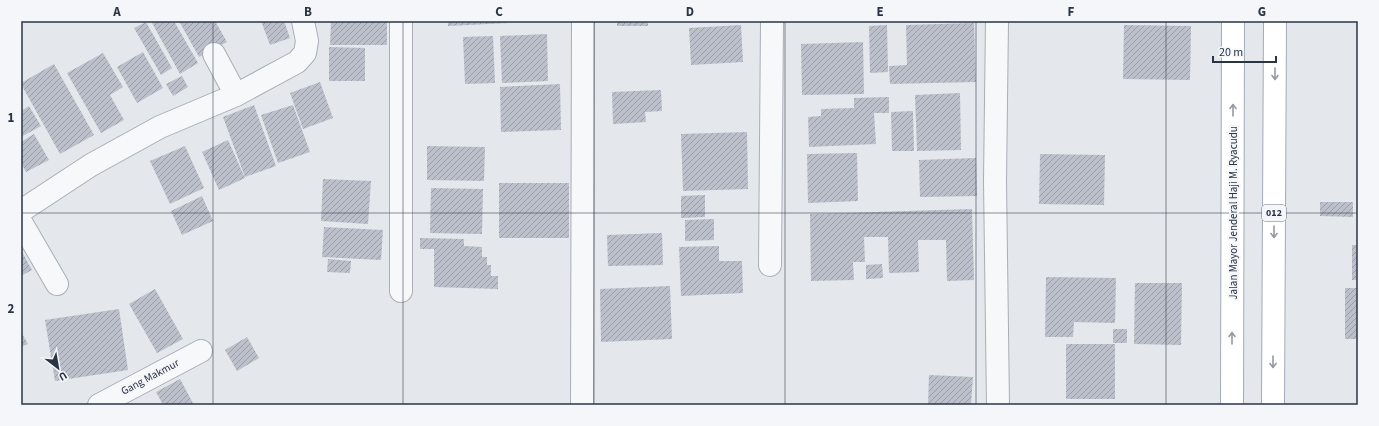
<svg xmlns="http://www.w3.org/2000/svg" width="1379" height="426" font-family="'Source Sans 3',sans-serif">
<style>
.building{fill:url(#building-hatch)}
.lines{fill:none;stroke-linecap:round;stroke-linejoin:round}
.street-casing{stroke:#a9aeb7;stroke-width:24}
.primary-casing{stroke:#a3abb8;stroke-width:24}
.street{stroke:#f7f8fa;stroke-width:22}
.primary{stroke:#fff;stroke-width:22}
.oneway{stroke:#959aa2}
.grid{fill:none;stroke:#2b3445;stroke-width:1;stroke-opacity:0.55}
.labels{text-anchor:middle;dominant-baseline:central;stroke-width:4;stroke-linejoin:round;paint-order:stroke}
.shield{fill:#f4f6f9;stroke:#676e7b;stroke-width:1}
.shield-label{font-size:10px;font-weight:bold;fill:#2b3445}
.street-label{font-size:11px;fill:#2b3445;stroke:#f4f6f9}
.neatline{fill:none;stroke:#2b3445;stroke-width:1.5}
.grid-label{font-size:13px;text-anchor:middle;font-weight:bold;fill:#2b3445}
</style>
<defs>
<pattern id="building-hatch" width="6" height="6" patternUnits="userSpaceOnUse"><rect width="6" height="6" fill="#bbc0ca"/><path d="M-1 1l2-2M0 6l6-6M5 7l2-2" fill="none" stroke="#989da6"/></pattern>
</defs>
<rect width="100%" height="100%" fill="#e4e7ec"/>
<g class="building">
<polygon points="151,21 174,21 198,63 180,74"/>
<polygon points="179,21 215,21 227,42 199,57"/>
<polygon points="261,21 284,21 290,38 270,45"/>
<polygon points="331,21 387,21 387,45 330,45"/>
<polygon points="448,21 508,21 508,23 448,26"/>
<rect x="617" y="21" width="31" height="5"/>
<polygon points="146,22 172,68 161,75 134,28"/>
<polygon points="974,23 976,82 890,84 889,66 907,65 906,25"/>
<polygon points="741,25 743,62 691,65 689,28"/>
<polygon points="887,25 888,72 870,73 869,26"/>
<polygon points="1124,25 1191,26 1190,80 1123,79"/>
<polygon points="547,34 548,81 502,83 500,36"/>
<polygon points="493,36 495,83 465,84 463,37"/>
<polygon points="863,42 864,94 802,95 801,44"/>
<polygon points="329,47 365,48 365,81 329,81"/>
<polygon points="143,52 163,88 137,103 117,67"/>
<polygon points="103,53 123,87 110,95 124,120 101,133 67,73"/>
<polygon points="54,64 94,135 60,154 21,84 21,83"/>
<polygon points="182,76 188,87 173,96 166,84"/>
<polygon points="320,82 333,118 303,129 290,93"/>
<polygon points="560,84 561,130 501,132 500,87"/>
<polygon points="661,90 662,111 645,112 646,122 613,124 612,92"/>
<polygon points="960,93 961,150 917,151 915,95"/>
<polygon points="889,97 889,113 874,113 876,144 809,147 808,117 821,116 821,109 854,108 854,98"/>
<polygon points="254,105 276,166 245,177 223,117"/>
<polygon points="293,105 310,152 278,163 261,115"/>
<polygon points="29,106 41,126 21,137 21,111"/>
<polygon points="913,111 914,151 892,151 891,112"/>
<polygon points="747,132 748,189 683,191 681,134"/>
<polygon points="34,134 49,160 26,172 21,163 21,142"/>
<polygon points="228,140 245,178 219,190 202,152"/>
<polygon points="185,146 204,188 170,204 150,161"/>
<polygon points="427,146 485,147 484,181 427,180"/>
<polygon points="857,153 858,201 808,203 807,154"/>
<polygon points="1040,154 1105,155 1104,205 1039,204"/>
<polygon points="976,158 977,196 920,197 919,160"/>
<polygon points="323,179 371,181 368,224 321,221"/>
<rect x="499" y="183" width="70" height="55"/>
<polygon points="431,188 483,189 482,234 430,233"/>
<polygon points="705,195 705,217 681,218 681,196"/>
<polygon points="202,196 213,221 182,235 171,211"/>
<polygon points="1320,202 1353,202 1353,217 1320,216"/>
<polygon points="972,209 974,280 947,281 946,240 918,240 919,272 889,273 888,237 864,237 865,262 853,262 854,280 811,281 810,214"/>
<polygon points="714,219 714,240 685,241 685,220"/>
<polygon points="324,227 383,230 381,260 322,257"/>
<polygon points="662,233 663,265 608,266 607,235"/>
<polygon points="420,238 464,239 464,246 482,247 482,257 487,257 487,265 491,265 491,276 498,276 498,289 434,287 434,249 420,249"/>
<rect x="1352" y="245" width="6" height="35"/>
<polygon points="719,246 719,261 742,261 743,293 681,296 679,247"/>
<polygon points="21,250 32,270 21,276"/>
<polygon points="328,259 351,261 350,273 327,272"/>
<polygon points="882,264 883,278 866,279 866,265"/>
<polygon points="1046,277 1116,278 1115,323 1074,322 1073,337 1045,337"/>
<polygon points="1135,283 1182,283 1181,345 1134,344"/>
<polygon points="670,286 672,339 601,342 600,289"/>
<rect x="1345" y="288" width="13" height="51"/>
<polygon points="155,289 183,339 157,353 129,304"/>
<polygon points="119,309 128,370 55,381 45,320"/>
<rect x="1113" y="329" width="14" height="14"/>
<polygon points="21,332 28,344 21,347"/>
<polygon points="247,337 259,358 237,371 225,350"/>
<rect x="1066" y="344" width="49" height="55"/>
<polygon points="929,375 973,377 971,405 928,405"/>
<polygon points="180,379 194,405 159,405 162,403 156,392"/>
</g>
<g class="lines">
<defs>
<g id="street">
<polyline points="997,21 995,181 998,405"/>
<polyline points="214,54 236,95"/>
<polyline points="21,211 91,165 160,127 236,95 297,62 305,53 307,41 303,21"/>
<polyline points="21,222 57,284"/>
<polyline points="770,265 772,21"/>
<polyline points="401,291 401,21"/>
<polyline points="99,405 201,351"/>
<polyline points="582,405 583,21"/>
</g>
<g id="primary">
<polyline points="1232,405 1233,21"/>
<polyline points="1273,405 1275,21"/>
</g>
</defs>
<use href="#street" class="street-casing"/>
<use href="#primary" class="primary-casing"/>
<use href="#street" class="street"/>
<use href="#primary" class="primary"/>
</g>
<defs><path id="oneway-shaft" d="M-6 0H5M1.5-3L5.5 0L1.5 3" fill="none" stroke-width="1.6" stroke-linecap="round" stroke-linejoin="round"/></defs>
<g class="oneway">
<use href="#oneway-shaft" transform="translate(1275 74) rotate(90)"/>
<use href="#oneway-shaft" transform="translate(1233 110) rotate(-90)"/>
<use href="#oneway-shaft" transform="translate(1274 232) rotate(90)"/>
<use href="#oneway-shaft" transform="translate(1232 338) rotate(-90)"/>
<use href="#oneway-shaft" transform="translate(1273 362) rotate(90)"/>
</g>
<path class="grid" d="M213,21V405M403,21V405M594,21V405M785,21V405M976,21V405M1166,21V405M21,213H1358"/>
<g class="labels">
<rect class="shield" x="1262" y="205" width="24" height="16" rx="3"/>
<g class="shield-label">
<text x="1274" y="213">012</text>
</g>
<g class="street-label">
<text transform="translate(1233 213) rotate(-90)">Jalan Mayor Jenderal Haji M. Ryacudu</text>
<text transform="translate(150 377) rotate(-28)">Gang Makmur</text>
</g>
</g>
<rect width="1379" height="426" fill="none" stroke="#f4f6f9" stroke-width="44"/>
<g transform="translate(58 368) rotate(149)" stroke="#f4f6f9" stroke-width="3" paint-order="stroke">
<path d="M0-3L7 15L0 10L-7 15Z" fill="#2b3445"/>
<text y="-6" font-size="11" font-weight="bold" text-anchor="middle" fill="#2b3445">U</text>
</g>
<path d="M1213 56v6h63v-6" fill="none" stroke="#2b3445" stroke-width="2"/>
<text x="1219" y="56" font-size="12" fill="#2b3445" stroke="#f4f6f9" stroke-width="3" paint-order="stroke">20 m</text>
<rect x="22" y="22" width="1335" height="382" class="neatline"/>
<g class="grid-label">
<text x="117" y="16">A</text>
<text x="308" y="16">B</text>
<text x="499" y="16">C</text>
<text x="690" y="16">D</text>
<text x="880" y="16">E</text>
<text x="1071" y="16">F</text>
<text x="1262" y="16">G</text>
<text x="11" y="122">1</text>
<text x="11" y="313">2</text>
</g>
</svg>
